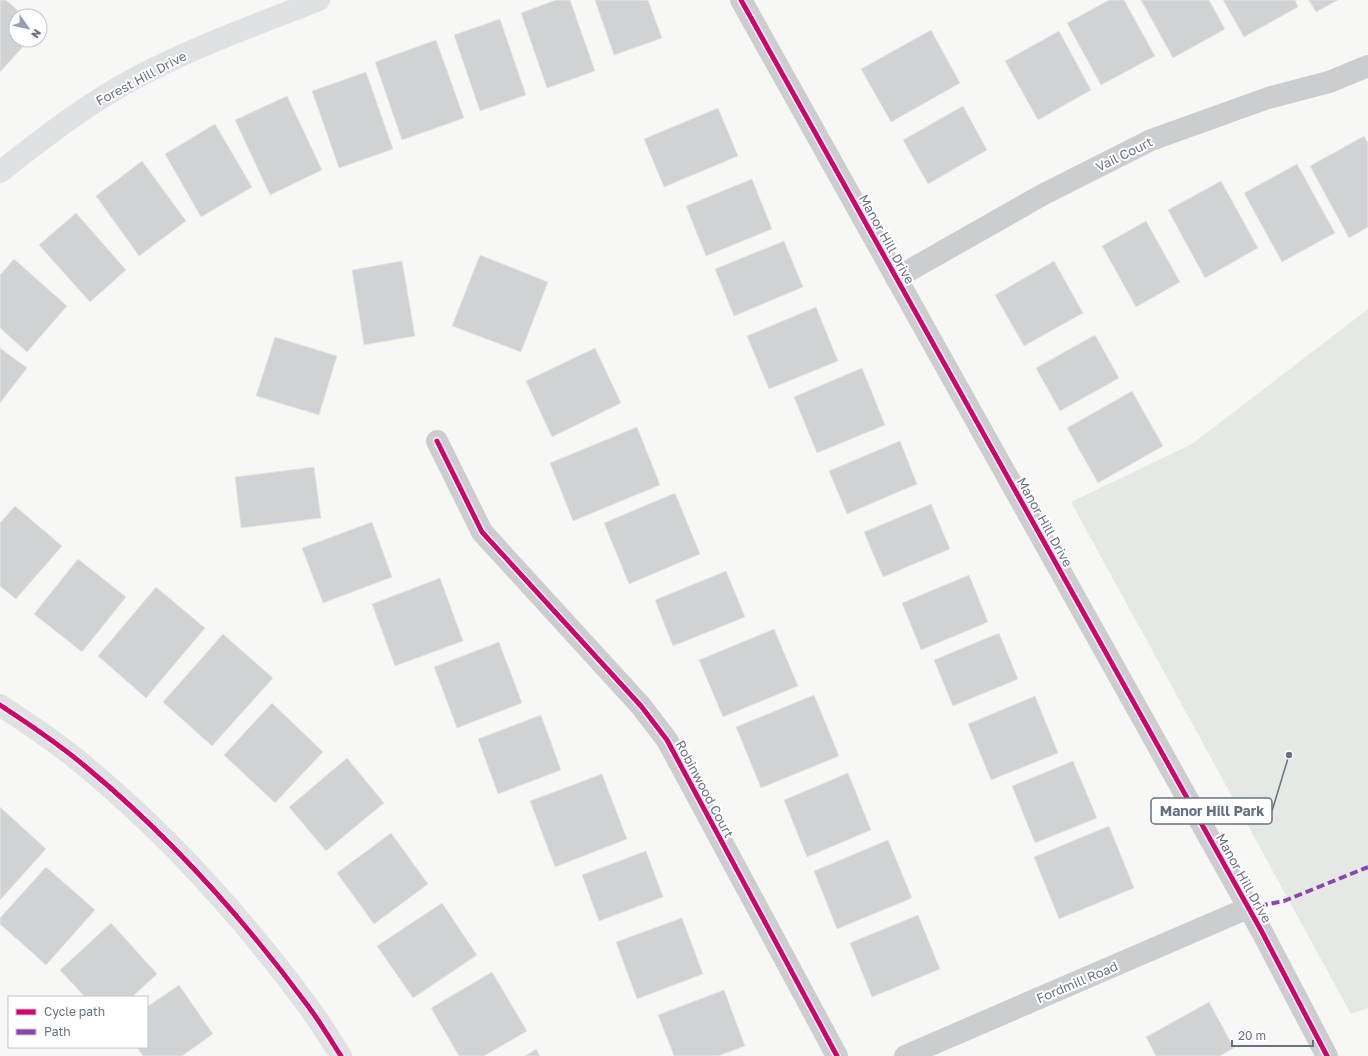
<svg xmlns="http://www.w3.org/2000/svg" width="1368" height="1056" font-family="'Golos Text',sans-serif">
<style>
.green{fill:#e5e9e4}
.building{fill:#d1d2d3;stroke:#e6e6e6}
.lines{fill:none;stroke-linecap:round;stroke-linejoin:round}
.street{stroke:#cccdcf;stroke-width:22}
.secondary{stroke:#e0e1e2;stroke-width:22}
.quiet{stroke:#8e44ad;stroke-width:4;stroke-dasharray:8 4;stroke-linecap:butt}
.cycleway-casing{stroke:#fff;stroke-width:8}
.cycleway{stroke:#d6006c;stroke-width:5}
.labels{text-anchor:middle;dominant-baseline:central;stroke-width:4;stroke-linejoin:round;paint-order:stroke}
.street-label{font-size:13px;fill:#677185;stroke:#fff}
.leader{fill:none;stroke:#677185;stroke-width:1.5}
.callout-dot{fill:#677185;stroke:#fff;stroke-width:1.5}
.callout{fill:#fff;stroke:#677185;stroke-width:1.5}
.callout-label{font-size:14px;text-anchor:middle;font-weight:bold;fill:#677185}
</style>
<rect width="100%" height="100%" fill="#f7f7f6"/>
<polygon class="green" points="1368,309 1368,1008 1351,1014 1071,502 1192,444"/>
<g class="building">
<polygon points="0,0 6,0 24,16 16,16 16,40 29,40 0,72"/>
<polygon points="556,0 570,0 595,71 547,88 521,13"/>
<polygon points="595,0 648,0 662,38 614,55"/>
<polygon points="1109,0 1124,0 1155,56 1101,85 1067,23"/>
<polygon points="1141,0 1209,0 1225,29 1173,58"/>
<polygon points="1223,0 1295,0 1298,7 1244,37"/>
<polygon points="1309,0 1338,0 1316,12"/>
<polygon points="500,19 526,95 480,111 454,35"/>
<polygon points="931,30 960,83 891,122 861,69"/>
<polygon points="1059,31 1091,90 1038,120 1005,61"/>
<polygon points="436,40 464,118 402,140 375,62"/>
<polygon points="366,72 393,149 339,168 312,91"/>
<polygon points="287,96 322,170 270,195 235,120"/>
<polygon points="963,106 987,150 928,184 903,140"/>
<polygon points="718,108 738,156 664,187 644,139"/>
<polygon points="215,124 252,187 201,217 165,154"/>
<polygon points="1364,136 1368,143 1368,227 1349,238 1310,166"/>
<polygon points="142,161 186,221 139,256 96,196"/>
<polygon points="1297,164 1335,233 1282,262 1244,193"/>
<polygon points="752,179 772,229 706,256 686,206"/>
<polygon points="1221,181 1258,248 1205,278 1168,210"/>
<polygon points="76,213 126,270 90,302 39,245"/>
<polygon points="1146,221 1180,282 1136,307 1102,246"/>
<polygon points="784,241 803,287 734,316 715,269"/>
<polygon points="480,255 548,282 521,352 452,326"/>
<polygon points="14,259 67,306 27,352 0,328 0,275"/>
<polygon points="402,261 415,336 364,345 352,270"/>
<polygon points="1054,261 1083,313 1024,346 995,295"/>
<polygon points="816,307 838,361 769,389 747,336"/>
<polygon points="1095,335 1119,378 1060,411 1036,368"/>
<polygon points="275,337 337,356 319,415 256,396"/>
<polygon points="0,348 27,368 0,403"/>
<polygon points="595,348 621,403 552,437 526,381"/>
<polygon points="862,368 885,425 817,453 794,397"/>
<polygon points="1132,391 1163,446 1098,483 1067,428"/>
<polygon points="637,427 660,485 573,521 550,463"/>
<polygon points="900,441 917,484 847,514 829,471"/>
<polygon points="314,467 321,518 241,528 235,477"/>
<polygon points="675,493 700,554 629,584 604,523"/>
<polygon points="931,504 950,549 883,577 864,532"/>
<polygon points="15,506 62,546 16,599 0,586 0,523"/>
<polygon points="372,522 392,577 323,603 302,548"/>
<polygon points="78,559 126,597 82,652 34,614"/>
<polygon points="726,571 745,617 673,646 655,600"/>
<polygon points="969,575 988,622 921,650 902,603"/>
<polygon points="440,578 463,641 395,666 372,604"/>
<polygon points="156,587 205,628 146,698 98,656"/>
<polygon points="774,629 798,686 723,717 699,660"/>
<polygon points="999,633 1018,679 953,706 934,660"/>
<polygon points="223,634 273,678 212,746 163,702"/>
<polygon points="499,642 522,703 457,728 434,667"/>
<polygon points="814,695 839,756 761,788 736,727"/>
<polygon points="1035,696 1058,753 991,780 968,724"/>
<polygon points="272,703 323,752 275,803 224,755"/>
<polygon points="541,715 561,770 498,794 478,739"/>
<polygon points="347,758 384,803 326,851 289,807"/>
<polygon points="1073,761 1097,818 1035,843 1012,786"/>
<polygon points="848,773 871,830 807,857 784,800"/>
<polygon points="602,774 627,839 555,867 530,801"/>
<polygon points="0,807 46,849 0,900"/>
<polygon points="1109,826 1134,888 1059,919 1034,857"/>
<polygon points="391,833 428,884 374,924 337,873"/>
<polygon points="888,840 912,898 837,929 814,871"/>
<polygon points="646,851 663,897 599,921 582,875"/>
<polygon points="46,867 95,910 46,965 0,924 0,918"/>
<polygon points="442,903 477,955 413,998 377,946"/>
<polygon points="918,915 940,969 872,997 850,943"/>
<polygon points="682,918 703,974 637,999 616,942"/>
<polygon points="111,923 157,974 132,997 85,997 60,970"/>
<polygon points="492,972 527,1031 484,1056 459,1056 431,1008"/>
<polygon points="179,985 213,1034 182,1056 143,1056 137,1047 147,1047 147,1007"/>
<polygon points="724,990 745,1046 718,1056 674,1056 658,1015"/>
<polygon points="1209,1002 1234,1048 1220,1056 1156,1056 1146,1037"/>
<polygon points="536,1049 540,1056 525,1056"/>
</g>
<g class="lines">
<g class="street">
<polyline points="741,0 1262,932 1327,1056"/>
<polyline points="896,278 1044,194 1151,140 1268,98 1329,82 1368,66"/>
<polyline points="437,441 482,532 641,706 667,740 837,1056"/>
<polyline points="905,1056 1248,908"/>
</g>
<g class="secondary">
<path d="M0,172C47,135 97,96 151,70C205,43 263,22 319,0"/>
<path d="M0,705C29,724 59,744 86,767C169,836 243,918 308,1006C320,1022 330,1039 341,1056"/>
</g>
<polyline class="quiet" points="1248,908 1284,901 1368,867"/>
<defs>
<g id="cycleway">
<polyline points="741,0 1262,932 1327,1056"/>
<polyline points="437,441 482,532 641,706 667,740 837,1056"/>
<path d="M0,705C29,724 59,744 86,767C169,836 243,918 308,1006C320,1022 330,1039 341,1056"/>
</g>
</defs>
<use href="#cycleway" class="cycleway-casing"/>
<use href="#cycleway" class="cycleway"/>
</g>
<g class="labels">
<g class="street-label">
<text transform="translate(141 78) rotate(-28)">Forest Hill Drive</text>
<text transform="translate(1124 154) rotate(-26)">Vail Court</text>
<text transform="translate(887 239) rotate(61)">Manor Hill Drive</text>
<text transform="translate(1045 522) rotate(61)">Manor Hill Drive</text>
<text transform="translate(705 789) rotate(62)">Robinwood Court</text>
<text transform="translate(1244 878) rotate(61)">Manor Hill Drive</text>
<text transform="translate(1077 982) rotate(-23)">Fordmill Road</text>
</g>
</g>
<path class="leader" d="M1289 755L1272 811"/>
<circle class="callout-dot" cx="1289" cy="755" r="4"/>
<rect class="callout" x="1151" y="798" width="121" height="26" rx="4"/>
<g class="callout-label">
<text x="1212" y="816">Manor Hill Park</text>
</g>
<rect x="8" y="996" width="140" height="52" fill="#ffffff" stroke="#c2c6ce"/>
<rect x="16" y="1009" width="20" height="6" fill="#d6006c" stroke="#c2c6ce"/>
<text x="44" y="1016" font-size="12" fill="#677185">Cycle path</text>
<rect x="16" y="1029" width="20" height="6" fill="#8e44ad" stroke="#c2c6ce"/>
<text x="44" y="1036" font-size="12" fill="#677185">Path</text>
<g transform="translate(28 28) rotate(124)"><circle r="19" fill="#ffffff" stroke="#c2c6ce"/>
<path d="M0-3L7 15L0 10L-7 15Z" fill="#99a0ad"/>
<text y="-6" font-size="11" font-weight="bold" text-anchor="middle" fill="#677185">N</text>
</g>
<path d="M1232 1040v6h81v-6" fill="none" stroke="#677185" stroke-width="2"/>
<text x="1238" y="1040" font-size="12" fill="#677185" stroke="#ffffff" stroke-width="3" paint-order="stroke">20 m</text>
</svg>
